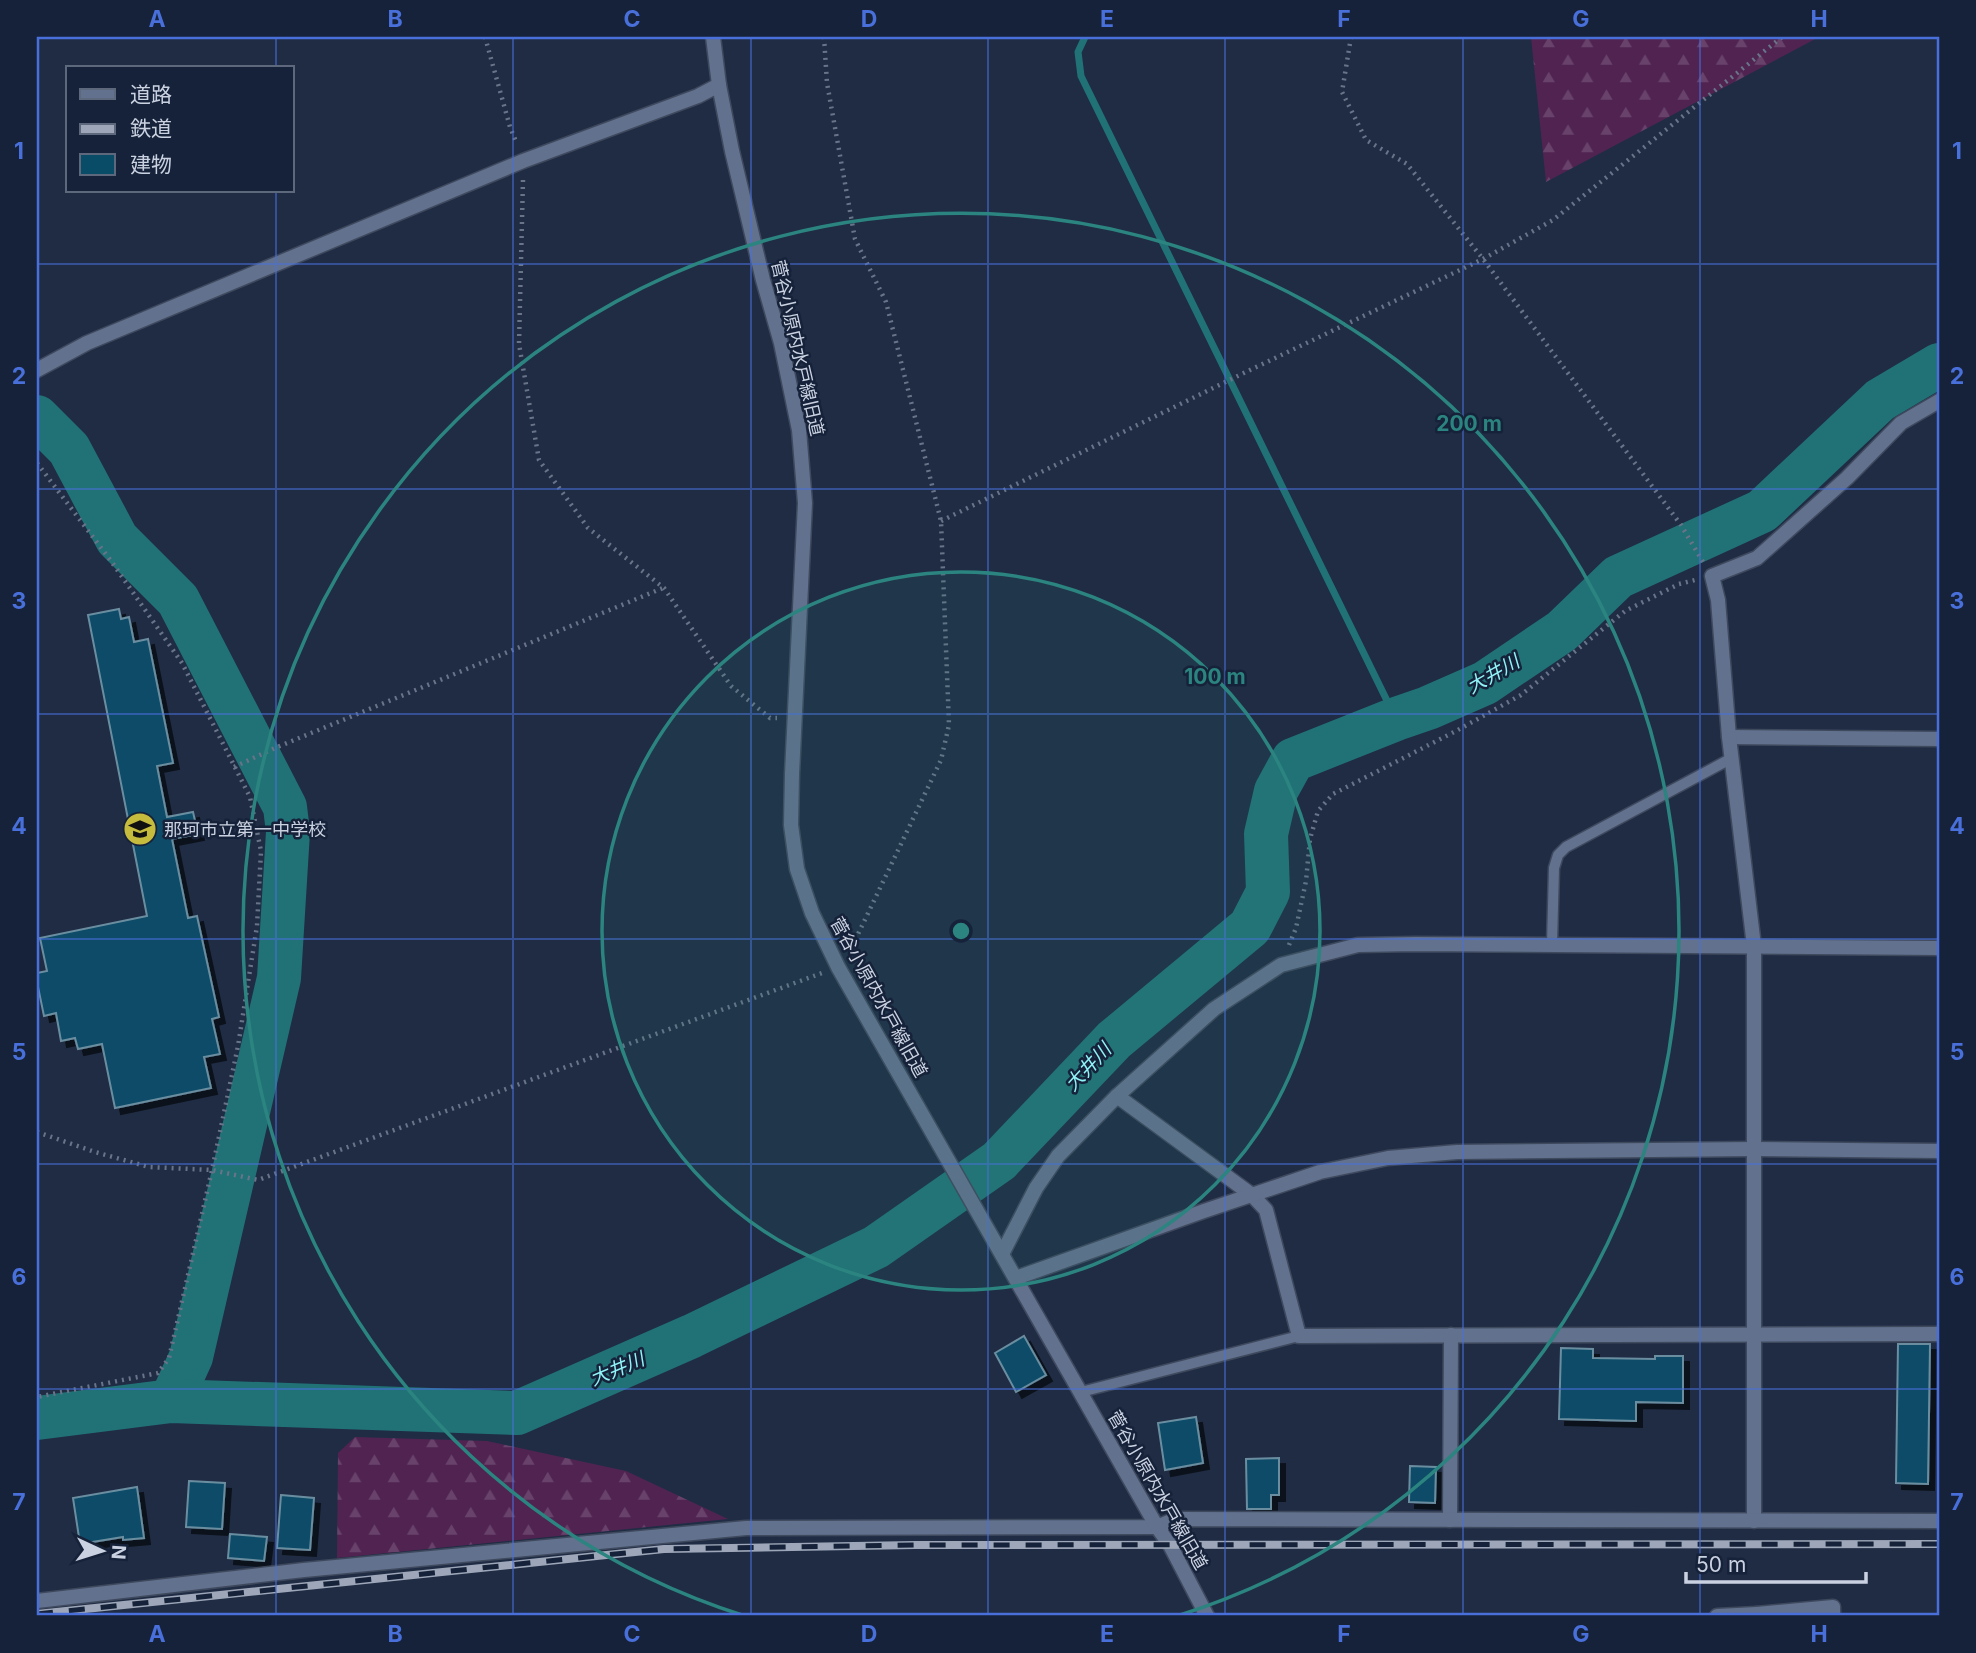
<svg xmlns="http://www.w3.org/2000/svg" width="1976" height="1653" font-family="Inter,'Noto Sans JP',sans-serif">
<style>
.forest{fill:url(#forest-firs)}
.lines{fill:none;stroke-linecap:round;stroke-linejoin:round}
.stream{stroke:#217276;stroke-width:7}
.river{stroke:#217276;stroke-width:44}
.building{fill:#094c67;stroke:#6b8da0;stroke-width:2;filter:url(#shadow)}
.service-casing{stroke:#3f495e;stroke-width:13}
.minor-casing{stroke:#3f495e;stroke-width:17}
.tertiary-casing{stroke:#3f495e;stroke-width:17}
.path{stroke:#697489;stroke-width:4.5;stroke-dasharray:2 5;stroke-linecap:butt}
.service{stroke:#62718d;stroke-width:10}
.minor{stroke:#62718d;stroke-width:14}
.tertiary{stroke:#62718d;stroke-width:14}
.rail-casing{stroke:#9ea7b9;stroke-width:8}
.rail{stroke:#162239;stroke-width:5;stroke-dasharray:16;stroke-linecap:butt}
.grid{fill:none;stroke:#486fda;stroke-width:2;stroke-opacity:0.55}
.ring{fill:none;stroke:#2b847f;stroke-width:3.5}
.labels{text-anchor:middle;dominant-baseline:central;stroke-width:5;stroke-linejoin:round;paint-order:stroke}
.street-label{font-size:18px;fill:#cad2e2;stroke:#162239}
.poi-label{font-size:18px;fill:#cad2e2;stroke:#162239;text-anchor:start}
.water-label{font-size:19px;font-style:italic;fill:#8ff3f7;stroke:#162239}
.centre{fill:#2b847f;stroke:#162239;stroke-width:3.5}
.ring-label{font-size:21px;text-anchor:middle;font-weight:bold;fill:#2b847f;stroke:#162239;stroke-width:5;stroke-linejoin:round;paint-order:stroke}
.neatline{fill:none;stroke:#486fda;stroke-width:2.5}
.grid-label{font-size:23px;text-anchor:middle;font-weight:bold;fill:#486fda}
</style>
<defs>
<pattern id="forest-firs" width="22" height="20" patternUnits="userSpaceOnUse" patternTransform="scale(1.75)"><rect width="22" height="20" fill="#502351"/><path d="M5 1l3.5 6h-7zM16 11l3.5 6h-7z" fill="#68426a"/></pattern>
<filter id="shadow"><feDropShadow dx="6" dy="6" stdDeviation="0" flood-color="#0009"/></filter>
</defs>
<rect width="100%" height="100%" fill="#1f2c44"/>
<g class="forest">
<polygon points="1531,37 1819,37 1546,182"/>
<polygon points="355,1437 487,1441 626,1471 728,1519 337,1558 338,1453"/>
</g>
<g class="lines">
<polyline class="stream" points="1085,37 1078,52 1081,76 1396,719"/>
<g class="river">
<polyline points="37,417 69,449 117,539 178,600 285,807 288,832 279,978 191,1357 171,1401"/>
<polyline points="37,1418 171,1401 517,1413 692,1336 876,1247 999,1161 1114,1040 1250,927 1268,892 1266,834 1276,791 1293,760 1396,719 1428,708 1485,683 1562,631 1618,577 1762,511 1880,400 1939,365"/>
</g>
</g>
<g class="building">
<polygon points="119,609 121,619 129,617 134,642 148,639 173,763 157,766 167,817 193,812 198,834 172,839 188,918 197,916 219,1017 212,1019 220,1054 204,1057 211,1088 115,1108 102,1044 78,1049 75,1038 61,1041 56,1013 44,1016 37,982 37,973 47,971 40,938 147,916 88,615"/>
<polygon points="1024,1336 1046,1375 1016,1392 995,1353"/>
<polygon points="1898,1344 1930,1344 1928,1484 1896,1483"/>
<polygon points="1561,1348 1593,1349 1593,1358 1655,1359 1655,1356 1683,1356 1683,1403 1636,1402 1636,1421 1559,1419"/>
<polygon points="1196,1417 1203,1463 1165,1470 1158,1423"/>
<polygon points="1279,1458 1279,1495 1271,1495 1271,1509 1247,1509 1246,1459"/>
<polygon points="1410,1466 1436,1467 1435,1503 1409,1502"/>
<polygon points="189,1481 225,1483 222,1529 186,1527"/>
<polygon points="137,1487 144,1538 123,1540 123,1537 80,1544 73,1498"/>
<polygon points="281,1495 314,1498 310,1550 277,1548"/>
<polygon points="230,1534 267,1537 264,1561 228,1558"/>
</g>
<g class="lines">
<defs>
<g id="service">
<polyline points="1552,944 1554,868 1558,855 1566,847 1732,758"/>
<polyline points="1081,1392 1299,1336"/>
</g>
<g id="minor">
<polyline points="37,370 87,343 523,161 698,96 719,85"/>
<polyline points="1729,737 1939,739"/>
<polyline points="1117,1096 1252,1195 1266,1210 1299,1336 1939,1334"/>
<polyline points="1002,1254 1036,1188 1058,1156 1117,1096 1214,1009 1281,965 1358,945 1415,944 1939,948"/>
<polyline points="1016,1278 1204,1211 1320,1172 1388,1158 1457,1152 1755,1149 1939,1151"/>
<polyline points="1450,1520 1451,1335"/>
<polyline points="1754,1521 1754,946 1729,737 1718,600 1712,576 1757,558 1847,478 1901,423 1939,401"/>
<polyline points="37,1601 304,1570 746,1528 1157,1527 1176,1519 1939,1521"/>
<polyline points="1757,1614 1833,1607 1833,1616"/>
<polyline points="1717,1616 1757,1614 1757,1616"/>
</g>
<polyline id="tertiary" points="713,37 719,85 732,151 763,280 781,343 799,430 805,503 792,774 791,825 797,869 812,913 838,967 1157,1527 1170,1545 1207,1616"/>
</defs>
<use href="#service" class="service-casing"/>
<use href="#minor" class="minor-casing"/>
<use href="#tertiary" class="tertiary-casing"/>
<g class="path">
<polyline points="485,37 510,127 517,144"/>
<polyline points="824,37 827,83 855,239 886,302 941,521 949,725 941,760 850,951"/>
<polyline points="1351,37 1342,92 1366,140 1407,164 1483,259 1681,525 1703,562"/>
<polyline points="523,180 519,344 539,460 588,528 664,588 731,686 770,718 777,718"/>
<polyline points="37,463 111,561 182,663 250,797 261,851 257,926 238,1046 212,1170 169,1358 158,1373 37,1397"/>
<polyline points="941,521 1250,370 1483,259 1553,220 1782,37"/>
<polyline points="234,767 275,748 663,588"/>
<polyline points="1289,945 1296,928 1306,881 1310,839 1318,811 1333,794 1456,731 1521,695 1625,611 1679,584 1695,580"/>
<polyline points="37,1132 95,1152 149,1167 212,1170 258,1180 822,973"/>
</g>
<use href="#service" class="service"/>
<use href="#minor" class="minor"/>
<use href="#tertiary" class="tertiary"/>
<defs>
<polyline id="rail" points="37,1614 664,1549 915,1545 1939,1544"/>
</defs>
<use href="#rail" class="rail-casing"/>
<use href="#rail" class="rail"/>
</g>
<path class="grid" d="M276,37V68M513,37V1616M751,37V1616M988,37V1616M1225,37V1616M1463,37V1616M1700,37V1616M276,191V1616M37,264H1939M37,489H1939M37,714H1939M37,939H1939M37,1164H1939M37,1389H1939"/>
<circle cx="961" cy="931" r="359" fill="#2b847f" fill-opacity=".12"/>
<g class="ring">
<circle cx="961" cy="931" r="359"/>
<path d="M745 1616A718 718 0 1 1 1177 1616"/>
</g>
<defs>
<symbol id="school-disc" viewBox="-11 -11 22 22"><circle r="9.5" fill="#c5bc3d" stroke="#162239"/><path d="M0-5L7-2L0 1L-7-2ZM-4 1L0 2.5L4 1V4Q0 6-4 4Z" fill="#111"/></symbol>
</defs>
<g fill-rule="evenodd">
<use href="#school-disc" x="121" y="810" width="38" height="38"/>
</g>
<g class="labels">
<g class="street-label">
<text transform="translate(798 348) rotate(77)">菅谷小原内水戸線旧道</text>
<text transform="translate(879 997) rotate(61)">菅谷小原内水戸線旧道</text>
<text transform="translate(1158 1490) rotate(60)">菅谷小原内水戸線旧道</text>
</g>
<g class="poi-label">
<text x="164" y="829">那珂市立第一中学校</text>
</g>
<g class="water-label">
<text transform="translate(1493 674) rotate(-30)">大井川</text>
<text transform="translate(1088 1067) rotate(-47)">大井川</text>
<text transform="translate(617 1369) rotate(-23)">大井川</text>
</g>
</g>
<circle cx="961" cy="931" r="10" class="centre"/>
<g class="ring-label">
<text x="1469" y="431">200 m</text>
<text x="1215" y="684">100 m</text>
</g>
<rect width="1976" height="1653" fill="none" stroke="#162239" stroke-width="77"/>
<rect x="66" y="66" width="228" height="126" fill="#162239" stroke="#5e687d" stroke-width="2"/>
<rect x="80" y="89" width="35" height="10" fill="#62718d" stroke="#5e687d" stroke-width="2"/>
<text x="130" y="102" font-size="21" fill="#cad2e2">道路</text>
<rect x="80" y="124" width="35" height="10" fill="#9ea7b9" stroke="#5e687d" stroke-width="2"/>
<text x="130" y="136" font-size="21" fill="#cad2e2">鉄道</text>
<rect x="80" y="154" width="35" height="21" fill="#094c67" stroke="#5e687d" stroke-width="2"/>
<text x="130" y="172" font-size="21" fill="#cad2e2">建物</text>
<g transform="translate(102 1551) rotate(94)" stroke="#162239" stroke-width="5" paint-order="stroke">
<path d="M0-5L12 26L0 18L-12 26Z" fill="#cad2e2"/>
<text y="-10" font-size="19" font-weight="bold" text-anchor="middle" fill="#cad2e2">N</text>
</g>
<path d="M1686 1572v10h180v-10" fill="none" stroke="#cad2e2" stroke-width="3.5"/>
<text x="1696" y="1572" font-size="21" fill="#cad2e2" stroke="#162239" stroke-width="5" paint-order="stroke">50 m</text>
<rect x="38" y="38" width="1900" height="1576" class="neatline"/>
<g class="grid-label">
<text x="157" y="27">A</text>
<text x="395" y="27">B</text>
<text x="632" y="27">C</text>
<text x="869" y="27">D</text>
<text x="1107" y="27">E</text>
<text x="1344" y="27">F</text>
<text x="1581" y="27">G</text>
<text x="1819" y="27">H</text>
<text x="19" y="159">1</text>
<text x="1957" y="159">1</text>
<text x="19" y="384">2</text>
<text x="1957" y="384">2</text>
<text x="19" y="609">3</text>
<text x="1957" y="609">3</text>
<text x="19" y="834">4</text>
<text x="1957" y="834">4</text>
<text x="19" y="1060">5</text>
<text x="1957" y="1060">5</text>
<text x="19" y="1285">6</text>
<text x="1957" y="1285">6</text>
<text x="19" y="1510">7</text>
<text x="1957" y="1510">7</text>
<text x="157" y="1642">A</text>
<text x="395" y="1642">B</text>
<text x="632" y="1642">C</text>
<text x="869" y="1642">D</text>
<text x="1107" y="1642">E</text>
<text x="1344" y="1642">F</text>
<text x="1581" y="1642">G</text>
<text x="1819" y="1642">H</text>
</g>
</svg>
